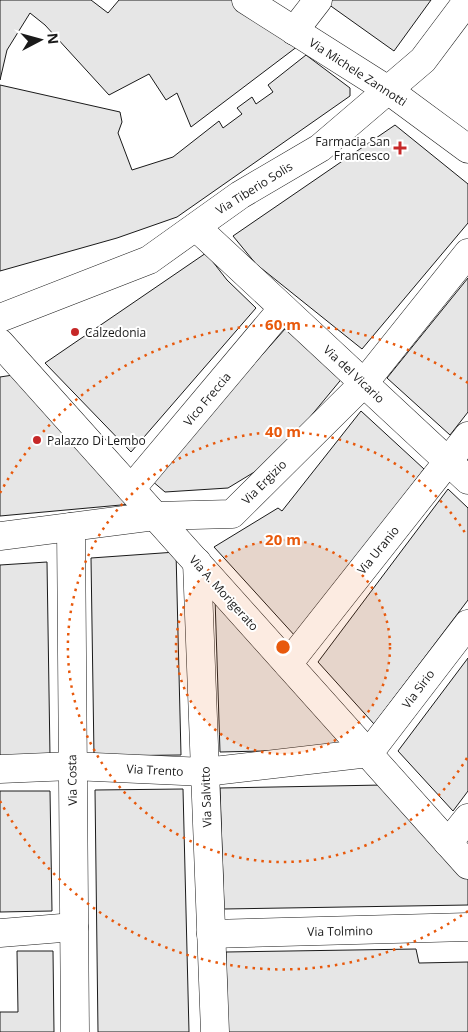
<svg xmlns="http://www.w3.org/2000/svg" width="468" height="1032" font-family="'Open Sans',sans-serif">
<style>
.building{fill:#e6e6e6;stroke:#1a1a1a}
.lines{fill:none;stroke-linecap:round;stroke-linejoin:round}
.minor-casing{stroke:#1a1a1a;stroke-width:29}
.minor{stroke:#fff;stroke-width:28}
.ring{fill:none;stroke:#e8590c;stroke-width:2.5;stroke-dasharray:2.5 5}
.poi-dot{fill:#c62828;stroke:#fff;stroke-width:2}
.labels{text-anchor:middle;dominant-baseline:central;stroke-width:4;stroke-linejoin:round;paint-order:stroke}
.street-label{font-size:12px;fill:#1a1a1a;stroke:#fff}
.poi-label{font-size:12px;fill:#1a1a1a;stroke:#fff;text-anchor:start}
.centre{fill:#e8590c;stroke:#fff;stroke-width:2.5}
.ring-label{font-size:15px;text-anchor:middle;font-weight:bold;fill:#e8590c;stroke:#fff;stroke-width:4;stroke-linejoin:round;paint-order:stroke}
</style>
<rect width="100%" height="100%" fill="#fff"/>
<g class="building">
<polygon points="0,0 91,0 108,13 119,0 239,0 298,46 191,127 177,93 166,100 149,74 109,95 45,25 30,13 7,50 0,80"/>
<polygon points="331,0 431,0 394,51 328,4"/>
<polygon points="306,55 350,88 350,96 177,217 117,238 0,271 0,85 120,112 122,122 118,133 132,170 173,157 219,121 223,128 242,114 237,108 252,97 256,104 273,92 268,85"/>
<polygon points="395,125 468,184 468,223 362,349 256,264 233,236"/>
<polygon points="206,253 227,280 256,308 131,452 45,363"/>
<polygon points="468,278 468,412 450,435 387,378"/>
<polygon points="285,329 344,376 291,440 261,468 228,488 165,492 151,480"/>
<polygon points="13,375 132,504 0,516 0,377"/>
<polygon points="361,411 424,469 296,637 214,547 278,508 282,511"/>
<polygon points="448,489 468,508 468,600 374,724 318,662"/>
<polygon points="176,552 181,755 94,756 91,558"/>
<polygon points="47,562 50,756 0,757 0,565"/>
<polygon points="215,598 351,749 220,752"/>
<polygon points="468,658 468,791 453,811 398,751"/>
<polygon points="383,785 468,878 468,905 224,909 220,788"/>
<polygon points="183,789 189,1032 98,1032 95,790"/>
<polygon points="0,791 50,791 52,911 0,912"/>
<polygon points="416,949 419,963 468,962 468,1032 228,1032 226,952"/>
<polygon points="17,951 53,951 54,1032 0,1032 0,1012 18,1012"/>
</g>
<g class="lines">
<defs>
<g id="minor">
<polyline points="246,0 388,90 468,149"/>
<polyline points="294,31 318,0"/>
<polyline points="196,227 468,480"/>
<polyline points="0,318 149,260 240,195 320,148 423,60 468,0"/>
<polyline points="0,343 468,865"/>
<polyline points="131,489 283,308"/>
<polyline points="71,527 75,1032"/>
<polyline points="0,536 155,516 232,514 364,383 468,253"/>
<polyline points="197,562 215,1032"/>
<polyline points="288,664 468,436"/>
<polyline points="0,769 72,766 205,772 369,753 468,624"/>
<polyline points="448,843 468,818"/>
<polyline points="0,933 74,927"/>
<polyline points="211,934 468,927"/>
</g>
</defs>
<use href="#minor" class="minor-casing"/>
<use href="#minor" class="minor"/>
</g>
<circle cx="283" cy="647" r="107" fill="#e8590c" fill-opacity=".12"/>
<g class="ring">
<circle cx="283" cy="647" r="107"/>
<path d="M467 758A215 215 0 1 1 467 536"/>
<path d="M468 911A322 322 0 0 1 0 801M0 493A322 322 0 0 1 468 383"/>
</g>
<g class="poi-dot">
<path d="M397.5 140.5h5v5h5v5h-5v5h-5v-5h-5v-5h5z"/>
<circle cx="75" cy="332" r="5"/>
<circle cx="37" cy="440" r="5"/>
</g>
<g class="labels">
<g class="street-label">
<text transform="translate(358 72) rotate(33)">Via Michele Zannotti</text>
<text transform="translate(254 188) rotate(-32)">Via Tiberio Solis</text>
<text transform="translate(354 374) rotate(43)">Via del Vicario</text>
<text transform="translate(207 399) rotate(-50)">Vico Freccia</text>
<text transform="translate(264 482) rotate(-45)">Via Ergizio</text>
<text transform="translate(378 550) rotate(-51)">Via Uranio</text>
<text transform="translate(224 593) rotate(48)">Via A. Morigerato</text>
<text transform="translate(418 689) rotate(-53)">Via Sirio</text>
<text transform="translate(155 770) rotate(3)">Via Trento</text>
<text transform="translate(72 780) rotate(-91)">Via Costa</text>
<text transform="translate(206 797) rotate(-92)">Via Salvitto</text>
<text transform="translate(340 931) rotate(-1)">Via Tolmino</text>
</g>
<g class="poi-label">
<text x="390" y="141" text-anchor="end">Farmacia San<tspan x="390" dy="14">Francesco</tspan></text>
<text x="85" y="332">Calzedonia</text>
<text x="47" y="440">Palazzo Di Lembo</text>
</g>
</g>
<circle cx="283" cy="647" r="8" class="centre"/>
<g class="ring-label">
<text x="283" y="330">60 m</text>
<text x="283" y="437">40 m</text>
<text x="283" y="545">20 m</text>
</g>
<g transform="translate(40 40) rotate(84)" stroke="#ffffff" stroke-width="4" paint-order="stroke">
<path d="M0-4L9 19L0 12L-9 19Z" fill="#1a1a1a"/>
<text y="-8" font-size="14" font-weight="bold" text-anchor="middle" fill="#1a1a1a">N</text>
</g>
</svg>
